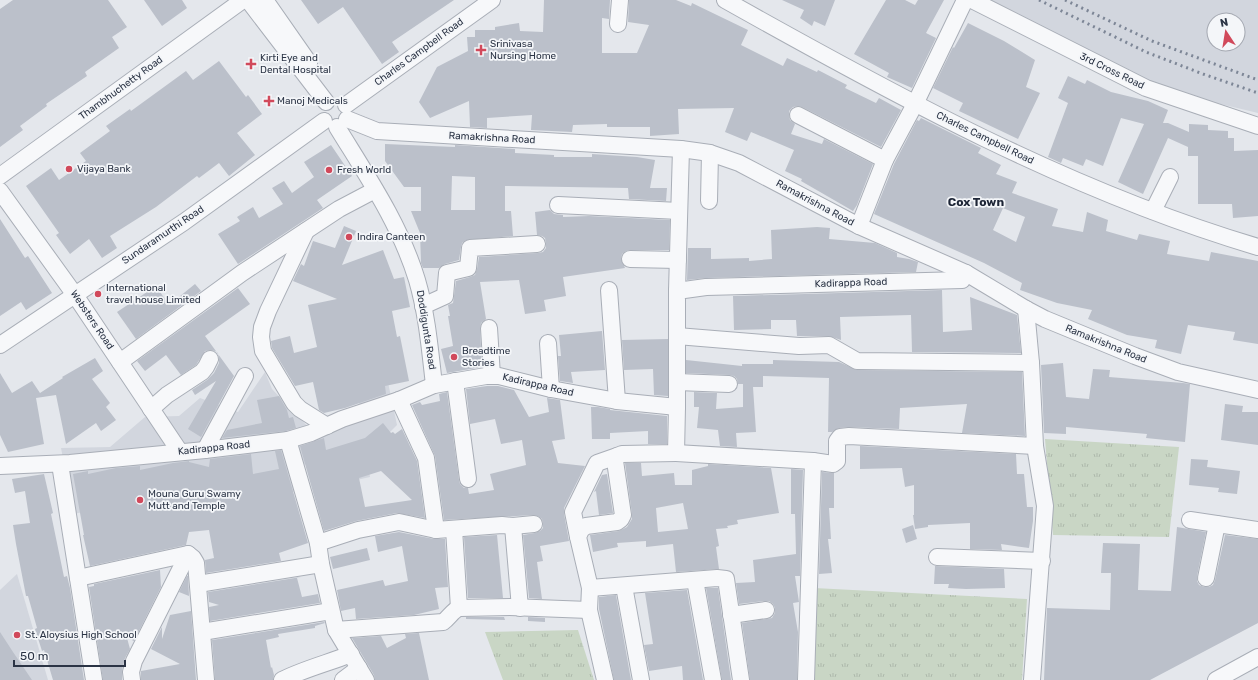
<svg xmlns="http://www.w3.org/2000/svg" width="1258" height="680" font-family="Rubik,sans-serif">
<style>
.built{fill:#d2d6de;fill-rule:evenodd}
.grass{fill:url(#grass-tufts)}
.building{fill:#bbc0ca;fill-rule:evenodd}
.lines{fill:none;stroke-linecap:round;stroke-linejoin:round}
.minor-casing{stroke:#a9aeb7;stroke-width:18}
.minor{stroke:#f7f8fa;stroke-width:16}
.rail{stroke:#7d8696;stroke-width:3;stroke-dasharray:2 4;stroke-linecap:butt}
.poi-dot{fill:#d1495b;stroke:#f4f6f9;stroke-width:1.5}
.labels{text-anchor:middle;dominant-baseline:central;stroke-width:3.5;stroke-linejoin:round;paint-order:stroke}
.poi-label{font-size:10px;fill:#2b3445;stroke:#f4f6f9;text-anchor:start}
.street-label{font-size:10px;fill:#2b3445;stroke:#f4f6f9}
.quarter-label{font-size:12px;font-weight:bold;fill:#1d2536;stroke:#f4f6f9}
</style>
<defs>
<pattern id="grass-tufts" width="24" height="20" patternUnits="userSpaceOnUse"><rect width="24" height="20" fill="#c9d6c5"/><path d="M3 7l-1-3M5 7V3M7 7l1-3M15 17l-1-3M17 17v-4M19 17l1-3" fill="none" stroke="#adb8ab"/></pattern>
</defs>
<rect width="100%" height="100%" fill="#e4e7ec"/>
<g class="built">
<path d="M990,0H1258V113L1162,90ZM1214,20H1238V44H1214Z"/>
<polygon points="265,372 272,389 311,430 360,409 354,379 386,373 397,425 366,456 370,477 343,483 338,457 294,467 301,490 229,508 147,498 74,514 61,448 110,447 145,417 179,416 200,398 238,412"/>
<polygon points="17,574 48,680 0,680 0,590"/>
</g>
<g class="grass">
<polygon points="1045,439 1179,447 1169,537 1053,535"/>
<polygon points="814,588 1027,599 1022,680 814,680"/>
<polygon points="578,630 594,680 503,680 485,632"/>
</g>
<g class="building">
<polygon points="13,0 108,0 127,27 112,37 119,48 85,72 87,76 46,104 47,106 20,126 23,130 0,147 0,9"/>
<polygon points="144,0 182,0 187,8 162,26"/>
<polygon points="301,0 454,0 392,42 399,52 382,64 343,7 318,24"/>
<polygon points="544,0 610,0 609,19 602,18 602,53 637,53 649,25 628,22 629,0 676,0 691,6 692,3 748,30 741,45 783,66 787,58 817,72 818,70 847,85 845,88 876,103 879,98 901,110 881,147 802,107 798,106 793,107 789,111 789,115 790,120 795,124 791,134 822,144 824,139 873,164 857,205 853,211 801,181 802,179 785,171 794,150 751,132 747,141 725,132 734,108 678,109 679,134 650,136 650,127 607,127 607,124 573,125 572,132 531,130 532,115 487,118 487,128 470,127 469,101 430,118 419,102 437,67 468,51 467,37 475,37 475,30 495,30 495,27 519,23 520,31 543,32"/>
<polygon points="782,0 835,0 825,26 814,21 812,26 800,18 804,10"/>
<polygon points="886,0 905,0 915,5 918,0 944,0 926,33 936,38 912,88 887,77 889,73 854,54"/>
<polygon points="968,23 1004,41 1035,60 1026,87 1040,93 1018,139 959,111 963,103 933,88 953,47 954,48"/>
<polygon points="219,61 246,97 248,95 262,114 237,133 255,155 229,176 219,163 199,178 197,176 156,207 110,236 117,248 102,258 89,239 70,254 56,235 59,233 26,186 51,168 59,180 86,161 80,153 110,131 106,126 130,109 131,111 186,71 193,80"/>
<polygon points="1068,76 1085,84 1087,80 1111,92 1148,101 1168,110 1163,123 1168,123 1189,132 1189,124 1208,125 1208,130 1228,131 1228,138 1234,138 1234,151 1258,150 1258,216 1233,218 1232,204 1198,204 1198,156 1188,156 1188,147 1168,138 1143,194 1118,182 1144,124 1121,118 1103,166 1086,159 1083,166 1063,158 1061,163 1048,157 1068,103 1058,98"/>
<path d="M921,118L981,148L978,153L1001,165L996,174L1017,182L1012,193L1058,209L1052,226L1083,232L1087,212L1108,220L1106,231L1137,240L1139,234L1170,241L1167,254L1209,261L1211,252L1258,261V344L1233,340L1235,332L1188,325L1181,354L1155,348L1157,340L1127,335L1088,319L1092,310L1057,303L1020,290L1022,283L984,263L874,214L894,164L917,120L919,121ZM1003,208L1025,217L1016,242L993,230Z"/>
<path d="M385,144L455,147V145L515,149V153L554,155V157H592V154L637,157L655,160L650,188H667L666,201L629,199L628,188L505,186V211H511L513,236L466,240L462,243L461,247L459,260L445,264L439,268H423L421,263L420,233L411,211H421V187H404L385,161ZM452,176L475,177V210H451Z"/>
<polygon points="331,145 352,176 317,200 323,208 238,264 218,234 240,221 237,217 253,207 259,218 283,204 272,188 284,181 292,193 314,177 304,162"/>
<polygon points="550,210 554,214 563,215 563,217 589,216 670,220 669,250 630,250 626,251 622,254 621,258 625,268 563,277 566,296 544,300 546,311 525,314 519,280 480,282 486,319 481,323 480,328 482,367 447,373 441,349 453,346 448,316 450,316 448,305 453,303 456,281 470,277 475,275 477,269 479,257 538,253 543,252 546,248 546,243 545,238 542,236 537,235 535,212"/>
<polygon points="0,219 25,258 28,256 52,293 26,310 21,302 0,316"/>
<polygon points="344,226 356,231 342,265 383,250 394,279 404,277 410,307 392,311 397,337 400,336 409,381 385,386 386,394 345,408 324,413 319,410 313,382 295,386 272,348 271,341 290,336 294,353 317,347 308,305 337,299 293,281 301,264 304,266 313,241 335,248"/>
<polygon points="817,227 830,228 829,239 875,243 897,253 897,257 909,259 918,262 916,272 706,278 687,280 688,248 711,248 711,259 749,258 749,261 772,259 771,230"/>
<polygon points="195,284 201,291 136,339 117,312 156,286 169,305"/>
<polygon points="238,288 250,304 205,336 234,376 201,437 188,429 216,381 195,395 192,390 207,380 214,373 219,363 219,358 218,353 215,351 210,350 205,351 196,365 181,375 166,355 145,371 137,361"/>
<polygon points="942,290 943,332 972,330 970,297 1017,315 1021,353 912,352 911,315 840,317 841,340 829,336 797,336 796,320 771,320 771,329 734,330 733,296"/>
<polygon points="602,331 605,370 571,372 573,383 560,381 558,356 561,356 559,335"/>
<polygon points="668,339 668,396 654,395 653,369 624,370 622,340"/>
<polygon points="95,358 103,371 92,379 110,403 106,407 116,420 101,431 96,423 66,444 56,395 36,398 44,444 8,452 0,435 0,373 12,393 32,381 40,393 63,378 62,377"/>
<polygon points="686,360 742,366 742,364 773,364 773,360 839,362 857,370 1022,372 1025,436 962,433 967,404 900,408 899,429 848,427 839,428 832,432 828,432 829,378 763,376 763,387 753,387 756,432 736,433 737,447 720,446 718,430 697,428 699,407 694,407 694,392 717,393 716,409 743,407 743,384 738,384 737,379 734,376 730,375 686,373"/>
<polygon points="1063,363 1066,397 1089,399 1093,369 1110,370 1109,377 1183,383 1190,384 1185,442 1146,438 1147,434 1066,427 1066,434 1044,433 1041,365"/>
<polygon points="487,386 498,386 514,390 529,417 549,412 547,398 560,400 565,439 552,441 558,463 585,466 564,508 564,514 569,541 540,546 543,561 537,562 542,599 529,598 523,535 535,533 540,531 543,528 543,523 542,519 538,516 533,515 444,520 435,456 412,405 420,402 422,405 440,401 439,394 447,392 459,480 460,484 464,488 468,488 469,494 494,490 490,474 526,465 522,440 501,444 495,419 470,424 466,389"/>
<polygon points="279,396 287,410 289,418 293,417 296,428 286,431 222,438 227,430 262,423 257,400"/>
<polygon points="1225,404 1243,406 1242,412 1258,412 1258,445 1221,440"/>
<polygon points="591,407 598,407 610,409 610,410 667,416 667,444 648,444 648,431 610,433 610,439 592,439"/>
<path d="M383,423L391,433L393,432L395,434L402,429L417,461L425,518L397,513L356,521L324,531L300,446L324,438L326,450L365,438ZM381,471L412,500L365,507L359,478Z"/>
<polygon points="860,446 1016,454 1017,474 1024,474 1027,507 1033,507 1033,521 1029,548 1001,544 1002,550 970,549 970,523 928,525 928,527 915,529 913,515 914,515 914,485 905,487 902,468 860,469"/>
<polygon points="281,450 308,543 279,553 281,561 206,573 205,560 214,558 209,530 189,532 186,545 90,566 83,535 84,535 73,474 88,471 88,474 116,468 140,466 140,470 173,463 189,461 189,462 209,467 210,459 251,454 253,474 279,469 275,451"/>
<polygon points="1191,459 1208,460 1207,467 1240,471 1237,494 1218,492 1219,488 1189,485"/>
<path d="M625,463H641L642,476L674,473L675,485H692V470L708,466V464L771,468L779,513L737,520L738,524L727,526L728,528L716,529L719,546L716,547L719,569L676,572L673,544L646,547V541L617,543L618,547L593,552L590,535L619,531L627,527L632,519V514ZM683,503L688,529L658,532L656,508Z"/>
<polygon points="791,469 803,470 800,576 795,576 799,602 793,603 798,632 797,680 750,680 742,623 772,618 775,613 775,608 773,604 769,601 765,601 739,604 736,583 755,582 753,560 796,554 795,514 791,514"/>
<polygon points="822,472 834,473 834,508 829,508 831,539 828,539 832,573 819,574"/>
<polygon points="44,474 53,513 51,514 64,577 67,576 70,588 84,680 53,680 44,650 42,651 35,629 37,628 28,596 26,596 16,544 13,525 30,523 25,491 15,493 12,479"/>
<polygon points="607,474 613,513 599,515 596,491 594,492 602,475"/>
<polygon points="913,525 917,539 906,543 902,529"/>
<polygon points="1177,527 1206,532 1197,576 1197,581 1199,585 1204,587 1209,587 1213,585 1215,580 1225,535 1258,539 1258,623 1150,680 1044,680 1047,608 1110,610 1111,573 1101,573 1103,543 1140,544 1138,590 1171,591"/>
<polygon points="399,532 434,539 445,539 448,587 435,588 439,609 414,615 356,619 355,608 341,611 337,590 383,580 385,586 408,581 402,546 378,552 375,536"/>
<polygon points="497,535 503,598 468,598 464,537"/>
<polygon points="367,548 370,560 333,569 330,557"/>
<polygon points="935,566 1004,569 1005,588 966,589 948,588 949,584 934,584"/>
<polygon points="160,570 161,587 134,641 127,638 130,649 125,658 122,670 122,680 103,680 89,587 94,586 94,584"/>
<polygon points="187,576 188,576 189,596 179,592"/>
<polygon points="301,577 297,578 302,597 318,594 320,603 210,621 209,607 219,605 209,602 208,592"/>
<polygon points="706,588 718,588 731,680 722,680"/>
<polygon points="687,590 703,680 683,680 682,666 649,671 644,645 653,644 645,593"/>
<polygon points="616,595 631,680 614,680 599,609 599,597"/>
<polygon points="191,611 196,680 141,680 141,671 180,664 151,649 162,627 162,639 170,615"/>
<polygon points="466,617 504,617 505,620 466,619"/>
<polygon points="528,617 545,618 545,622 528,621"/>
<polygon points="324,622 325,623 315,626 315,628 278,634 279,637 266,640 271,668 272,667 274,675 273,680 215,680 212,640"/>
<polygon points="0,632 13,652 32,680 0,680"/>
<polygon points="419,633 429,680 375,680 374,675 352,638 381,636 387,648 406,638 405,634"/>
</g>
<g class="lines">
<defs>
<g id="minor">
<polyline points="248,0 326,102"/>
<polyline points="265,0 309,63"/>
<path d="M725,0C896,96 1069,191 1258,247"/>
<polyline points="972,0 1146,88 1258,126"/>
<polyline points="618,24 620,0"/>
<polyline points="346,105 492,0"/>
<polyline points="798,115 885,160"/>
<polyline points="347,119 377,131 681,149 710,153 739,163 859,226 966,273 1026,309 1045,319 1135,356 1178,372 1258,390"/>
<path d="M337,127C367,176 400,224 417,280C427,314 430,350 434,385"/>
<polyline points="0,176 243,0"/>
<polyline points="0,191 75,295 180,452"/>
<polyline points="709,201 710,153"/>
<polyline points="558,205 679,211"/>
<polyline points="1153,211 1170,177"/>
<polyline points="859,226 885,160 915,104 965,0"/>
<polyline points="306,231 268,311 262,327 261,337 263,351 294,403 300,409 327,426"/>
<polyline points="630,259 678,260"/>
<polyline points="609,290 617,401"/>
<polyline points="677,291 681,149"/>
<polyline points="423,306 445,296 447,273 468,268 470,248 537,244"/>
<polyline points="1026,309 1031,363 1035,446 1045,506 1032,680"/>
<polyline points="489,328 492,376"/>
<polyline points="677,336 799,346 829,345 857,361 1031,363"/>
<polyline points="548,343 551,389"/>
<polyline points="0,345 184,222 324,121"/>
<polyline points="120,362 242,273 339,209 375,190"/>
<polyline points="455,381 468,479"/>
<polyline points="677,382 729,384"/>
<polyline points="399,400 426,458 436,530"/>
<polyline points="151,409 167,395 202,372 206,367 210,359"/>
<polyline points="288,440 318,543 321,564 336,630 366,680"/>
<polyline points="205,450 245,376"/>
<polyline points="676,453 813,461 833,464 837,461 837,441 840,437 849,436 1035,446"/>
<polyline points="60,464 94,680"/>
<polyline points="0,466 70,463 205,450 288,440 311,433 342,419 399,400 434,385 486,376 499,376 551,389 617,401 677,407 677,291 706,287 962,280 966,273"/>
<polyline points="1190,520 1258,530"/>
<polyline points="513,526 520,608"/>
<polyline points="454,529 459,608"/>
<polyline points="578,537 573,512 597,463 617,456"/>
<polyline points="318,543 358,530 399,522 436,530 502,525 513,526 534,524"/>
<polyline points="937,557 1042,561"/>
<polyline points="78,578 188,554 193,558 196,563 206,680"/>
<polyline points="1206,578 1217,524"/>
<polyline points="695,580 713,680"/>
<polyline points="198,584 321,564"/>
<polyline points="624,586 641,680"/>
<polyline points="590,588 717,578 726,579 741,680"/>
<polyline points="731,615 766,610"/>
<path d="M336,630L443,622C449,618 452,611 459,608L510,607L589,610"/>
<polyline points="202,632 331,611"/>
<polyline points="132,680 131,672 134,661 188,554"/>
<path d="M282,680C304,669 328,663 351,654"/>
<polyline points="343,680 359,668"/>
<polyline points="605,680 589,610 590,588 578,537 581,530 586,526 617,522 621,519 623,515 615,461 617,456 622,454 676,453 677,407"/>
<polyline points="806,680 813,461"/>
<polyline points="1216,680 1258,657"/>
</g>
</defs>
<use href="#minor" class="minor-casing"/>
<use href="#minor" class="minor"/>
<g class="rail">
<polyline points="1039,0 1146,52 1203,74 1258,93"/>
<polyline points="1065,0 1152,41 1258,80"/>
</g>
</g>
<g class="poi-dot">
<path d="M479 44h4v4h4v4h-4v4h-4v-4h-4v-4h4z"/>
<path d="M249 58h4v4h4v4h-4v4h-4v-4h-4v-4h4z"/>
<path d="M267 95h4v4h4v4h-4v4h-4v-4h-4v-4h4z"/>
<circle cx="69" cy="169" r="4"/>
<circle cx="329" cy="170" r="4"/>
<circle cx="349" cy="237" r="4"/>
<circle cx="98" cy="294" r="4"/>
<circle cx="454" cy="357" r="4"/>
<circle cx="140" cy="500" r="4"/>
<circle cx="17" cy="635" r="4"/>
</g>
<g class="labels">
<g class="poi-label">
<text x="490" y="44">Srinivasa<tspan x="490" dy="12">Nursing Home</tspan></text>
<text x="260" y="58">Kirti Eye and<tspan x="260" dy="12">Dental Hospital</tspan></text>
<text x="277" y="101">Manoj Medicals</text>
<text x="77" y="169">Vijaya Bank</text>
<text x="337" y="170">Fresh World</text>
<text x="357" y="237">Indira Canteen</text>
<text x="106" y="288">International<tspan x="106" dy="12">travel house Limited</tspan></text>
<text x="462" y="351">Breadtime<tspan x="462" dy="12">Stories</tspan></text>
<text x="148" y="494">Mouna Guru Swamy<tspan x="148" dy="12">Mutt and Temple</tspan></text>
<text x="25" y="635">St. Aloysius High School</text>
</g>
<g class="street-label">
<text transform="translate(419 52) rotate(-36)">Charles Campbell Road</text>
<text transform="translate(1112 71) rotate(26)">3rd Cross Road</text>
<text transform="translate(121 88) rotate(-36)">Thambhuchetty Road</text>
<text transform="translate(492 138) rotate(3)">Ramakrishna Road</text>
<text transform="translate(985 138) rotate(26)">Charles Campbell Road</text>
<text transform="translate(815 203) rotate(28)">Ramakrishna Road</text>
<text transform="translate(163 235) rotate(-34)">Sundaramurthi Road</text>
<text transform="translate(851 283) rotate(-2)">Kadirappa Road</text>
<text transform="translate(92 320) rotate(56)">Websters Road</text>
<text transform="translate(426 330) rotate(81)">Doddigunta Road</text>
<text transform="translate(1106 344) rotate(22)">Ramakrishna Road</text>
<text transform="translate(538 385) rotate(13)">Kadirappa Road</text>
<text transform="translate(214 448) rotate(-6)">Kadirappa Road</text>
</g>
<g class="quarter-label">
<text x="976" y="202">Cox Town</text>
</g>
</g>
<g transform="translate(1226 32) rotate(348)"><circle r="19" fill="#f4f6f9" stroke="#a4a8b1"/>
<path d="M0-3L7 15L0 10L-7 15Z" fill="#d1495b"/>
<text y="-6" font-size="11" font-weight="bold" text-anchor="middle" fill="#2b3445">N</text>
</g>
<path d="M14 660v6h111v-6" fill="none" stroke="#2b3445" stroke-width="2"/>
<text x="20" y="660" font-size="12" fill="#2b3445" stroke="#f4f6f9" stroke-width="3" paint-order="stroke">50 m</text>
</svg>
